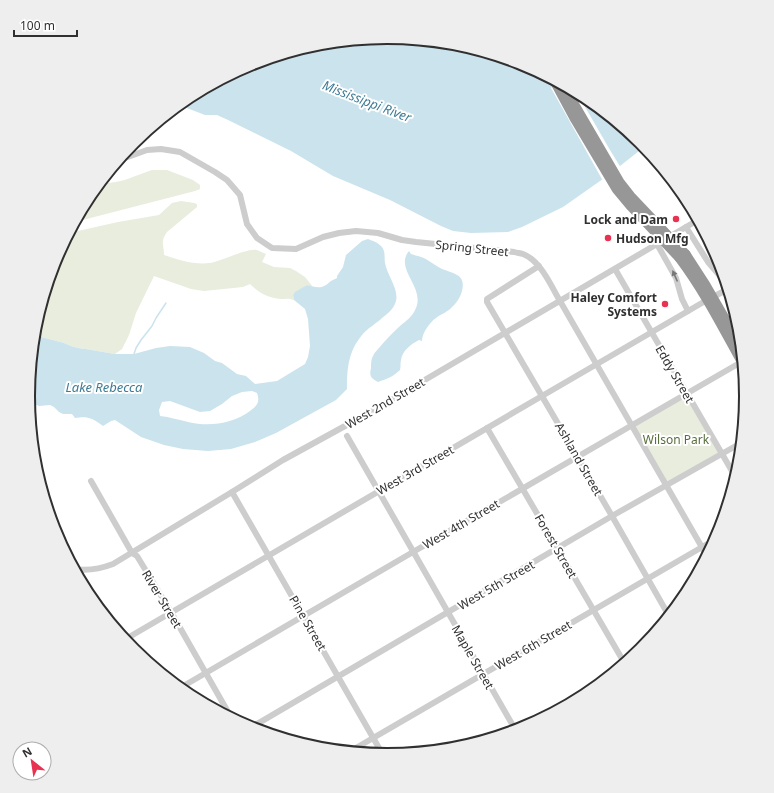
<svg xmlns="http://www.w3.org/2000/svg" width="774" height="793" font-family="'Noto Sans',sans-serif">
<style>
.green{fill:#e8edde}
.water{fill:#cbe3ed;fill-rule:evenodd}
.pier{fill:#fff}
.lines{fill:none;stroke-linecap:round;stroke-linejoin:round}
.stream{stroke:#cbe3ed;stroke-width:1.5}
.minor{stroke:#cdcdcd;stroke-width:6}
.highway{stroke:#979797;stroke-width:9}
.highway-bridge{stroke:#979797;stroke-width:9}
.oneway{fill:#777}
.poi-dot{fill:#e93151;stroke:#fff;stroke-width:1.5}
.labels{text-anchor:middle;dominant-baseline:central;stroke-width:4;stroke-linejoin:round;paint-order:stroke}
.poi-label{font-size:12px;font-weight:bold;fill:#303030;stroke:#fff;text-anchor:end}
.street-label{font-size:12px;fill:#303030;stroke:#fff}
.park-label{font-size:12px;fill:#586e3c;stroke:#fff}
.water-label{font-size:13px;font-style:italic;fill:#3c7b95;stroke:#fff}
.rim{fill:none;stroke:#303030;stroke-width:2}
</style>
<rect width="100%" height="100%" fill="#fff"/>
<g class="green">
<path d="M152,170H167L193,180L200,185V189L195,191L75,222L89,197L100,183C122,184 133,176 152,170Z"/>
<path d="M181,201L194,203L197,204V207L167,232C160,242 164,245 164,255C178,260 195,265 210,263C223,261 246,248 257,250C260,251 263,253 266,254L262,262L274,267L290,268L296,271L305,277L313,287L307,285L293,295L294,300C288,298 287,299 281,299C268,298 259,293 250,284L243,287L204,291L191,289L154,276L136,313L129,335L122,349L115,354L86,349L78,348L71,346L64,343L34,335L35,326L55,259L69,233L118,222L159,215L172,203Z"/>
<polygon points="686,393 721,454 667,486 632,425"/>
</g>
<g class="water">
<polygon points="387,38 457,44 525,65 587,98 641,143 644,147 610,174 563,207 522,227 508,232 471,233 453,231 441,226 390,200 333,176 291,151 228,120 217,115 205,115 179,105 188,98 250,65 317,44"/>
<path d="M368,239C373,241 377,242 381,246C386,251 384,257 385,263C387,275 399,289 396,301C394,309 387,314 381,319C375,324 367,329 362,335C348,352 347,369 347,389L336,400L276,433L255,442L231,449L208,451L183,449L164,445L141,437L115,420L111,421L103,426C92,418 88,416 75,418L72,414H63L59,412L54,407L50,405L39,406L28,401V396L34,335L64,343L71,346L78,348L86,349L115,354H134L156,348L170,346L190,347L204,353L215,361L222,363L237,374L246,376L255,384L277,381L305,364L308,357L310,346L308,319L305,309L294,300L293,295L295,292L307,285C314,287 320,289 326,285C328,284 329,282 331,281C333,280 335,279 337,278V276L343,267L346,255L362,241ZM252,391L257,393C260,402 258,405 250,411C232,424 209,427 188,422C179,420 170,417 160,416L159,410L162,402L170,401L200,412L210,411L222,404L232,396L242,392Z"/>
<path d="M409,251L411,254C417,256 424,257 429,261C433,264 437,266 442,269C447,271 452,272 457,275C469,281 460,301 452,307C448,312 441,314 436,318C430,322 422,333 422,341L419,340C411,344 402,351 401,360C400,363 401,367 400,370C394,376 387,379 378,382C371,378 369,376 371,368C371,364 371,359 373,356C374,353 377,350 379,348C385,341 392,333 400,326C406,321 413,316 416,308C425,287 394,269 409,251Z"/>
</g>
<polygon class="pier" points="547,77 577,93 610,150 621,168 603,181 551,88 552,87"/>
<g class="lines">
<polyline class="stream" points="134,354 136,348 141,340 152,326 156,318 166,303"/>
<g class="minor">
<path d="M120,159L125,158L147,150L161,149L180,152L215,172L227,180L240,195L247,224L257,238L272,248L296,249L323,237L339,233L356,231L378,233L402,240L416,242L514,252C517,253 520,253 523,254C541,261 551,286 560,301L707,556"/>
<polyline points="686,227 708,262 726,283"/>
<polyline points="657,244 676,278 682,299 688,311"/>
<polyline points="539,266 487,299 487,302 612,516 669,616"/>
<polyline points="615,269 736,478"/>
<polyline points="713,297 728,289"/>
<polyline points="487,428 625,664"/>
<polyline points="347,436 516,731"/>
<polyline points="91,481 132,553 137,556 171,612 232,719"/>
<polyline points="232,492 383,755"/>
<path d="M74,569C88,571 100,569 113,564L232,492L283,460L365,415L698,220"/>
<polyline points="124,640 542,396 707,300"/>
<polyline points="180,688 413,552 743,361"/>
<polyline points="250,728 612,516 741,443"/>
<polyline points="349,752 716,539"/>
</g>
<g class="highway">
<polyline points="686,254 706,285 741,346"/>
<path d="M679,258C704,291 723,329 743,365"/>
</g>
<g class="highway-bridge">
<polyline points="554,81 575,120 616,189 631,207 679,258"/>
<polyline points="564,86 620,182 631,196 686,254"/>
</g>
</g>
<defs><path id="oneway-solid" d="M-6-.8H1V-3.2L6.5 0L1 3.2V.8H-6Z"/></defs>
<use class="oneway" href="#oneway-solid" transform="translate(675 276) rotate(-114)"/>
<g class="poi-dot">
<circle cx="676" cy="219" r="4"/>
<circle cx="608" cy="238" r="4"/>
<circle cx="665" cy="304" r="4"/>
</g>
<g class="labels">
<g class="poi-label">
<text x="668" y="219">Lock and Dam</text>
<text x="616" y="238" text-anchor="start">Hudson Mfg</text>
<text x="657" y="297">Haley Comfort<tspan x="657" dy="14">Systems</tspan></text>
</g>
<g class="street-label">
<text transform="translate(472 248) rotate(6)">Spring Street</text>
<text transform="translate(675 374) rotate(60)">Eddy Street</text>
<text transform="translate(385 403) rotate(-30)">West 2nd Street</text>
<text transform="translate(579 459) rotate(60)">Ashland Street</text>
<text transform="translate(415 470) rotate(-30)">West 3rd Street</text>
<text transform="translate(461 524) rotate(-30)">West 4th Street</text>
<text transform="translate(556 546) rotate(60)">Forest Street</text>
<text transform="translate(496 585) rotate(-30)">West 5th Street</text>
<text transform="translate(162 599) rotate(59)">River Street</text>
<text transform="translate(308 623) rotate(60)">Pine Street</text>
<text transform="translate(533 645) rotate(-30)">West 6th Street</text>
<text transform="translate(473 657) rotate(60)">Maple Street</text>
</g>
<g class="park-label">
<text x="676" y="439">Wilson Park</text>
</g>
<g class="water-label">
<text transform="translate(367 101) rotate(21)">Mississippi River</text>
<text x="104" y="387">Lake Rebecca</text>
</g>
</g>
<path d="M0 0H774V793H0ZM35 396a352 352 0 1 1 704 0a352 352 0 1 1-704 0Z" fill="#eee" fill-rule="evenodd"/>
<path class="rim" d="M35 396a352 352 0 1 1 704 0a352 352 0 1 1-704 0Z"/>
<g transform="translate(32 761) rotate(330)"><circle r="19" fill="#ffffff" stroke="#acacac"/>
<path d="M0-3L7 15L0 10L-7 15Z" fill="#e93151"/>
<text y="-6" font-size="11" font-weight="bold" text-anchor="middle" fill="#303030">N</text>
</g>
<path d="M14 30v6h63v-6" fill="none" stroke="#303030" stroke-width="2"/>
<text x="20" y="30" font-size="12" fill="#303030" stroke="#ffffff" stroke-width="3" paint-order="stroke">100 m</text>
</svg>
